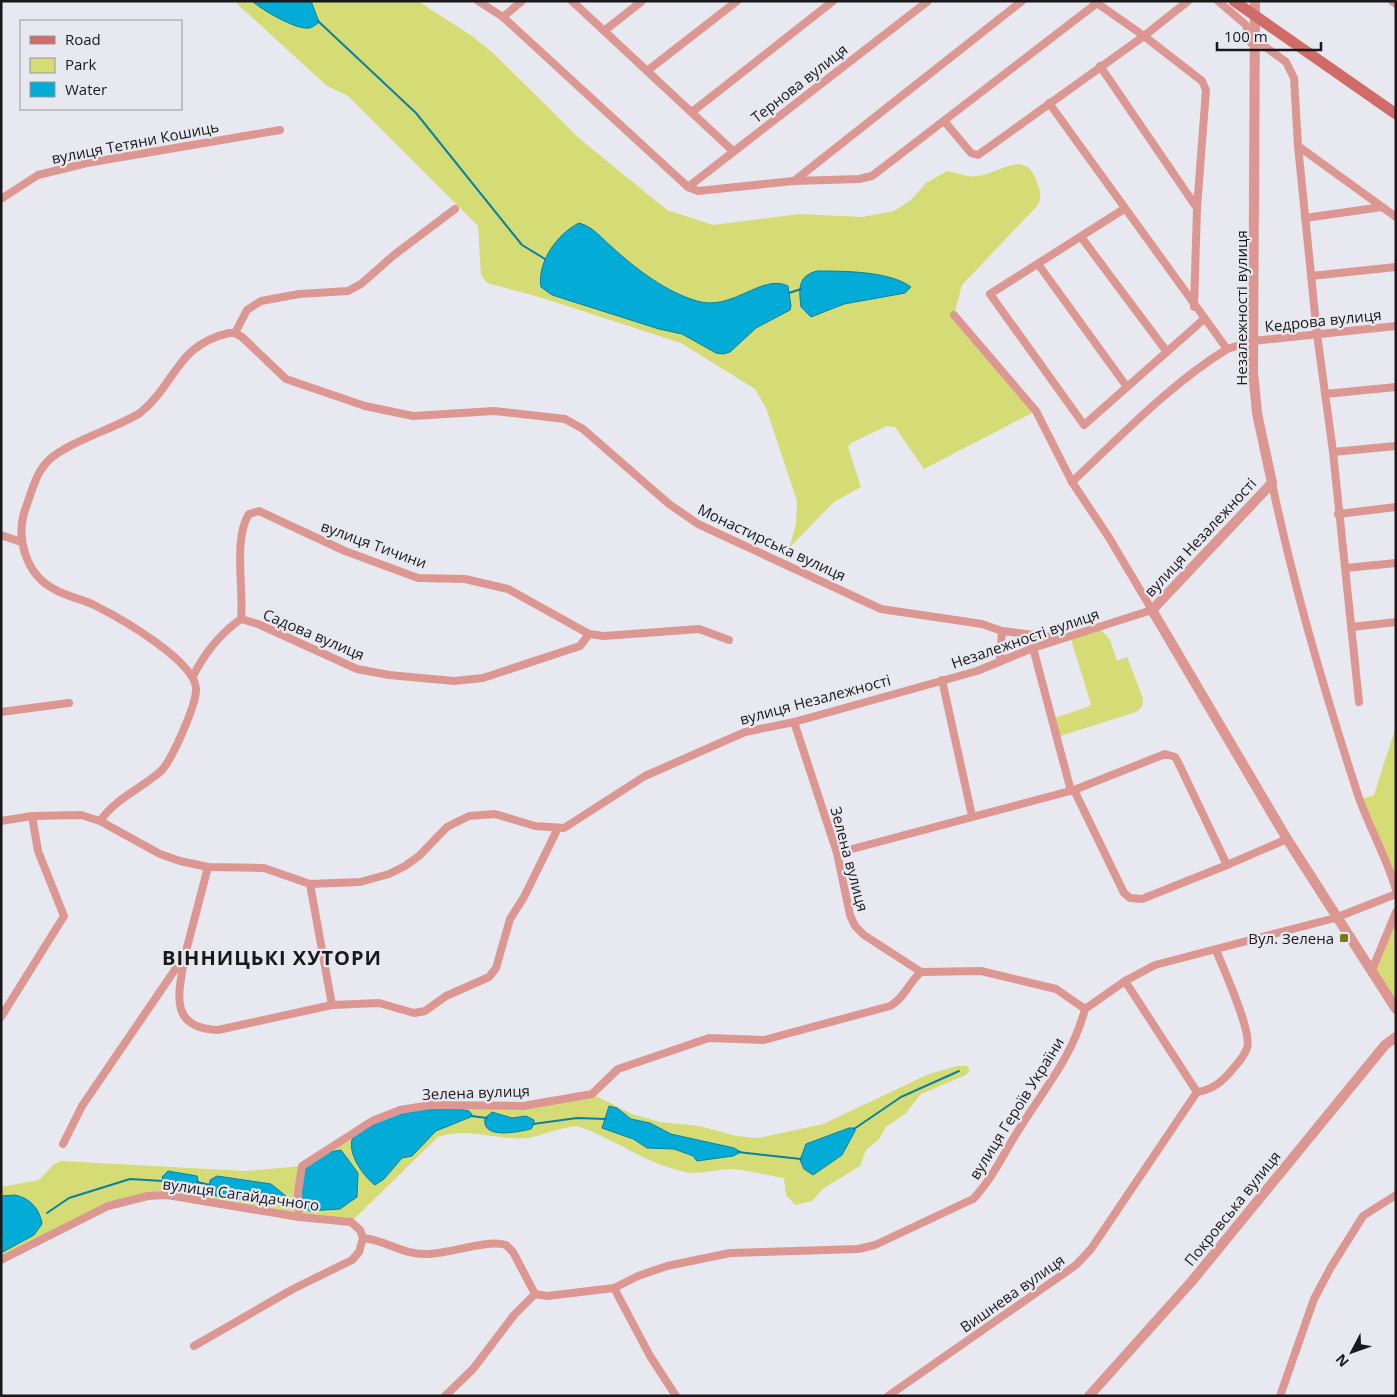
<svg xmlns="http://www.w3.org/2000/svg" width="1397" height="1397" font-family="'Open Sans',sans-serif">
<style>
.green{fill:#d5dc76;fill-rule:evenodd}
.water{fill:#03acd7;stroke:#0a809f}
.lines{fill:none;stroke-linecap:round;stroke-linejoin:round}
.stream{stroke:#0a809f;stroke-width:2}
.minor{stroke:#dd9793;stroke-width:8}
.tertiary{stroke:#dd9793;stroke-width:10}
.secondary{stroke:#d06b68;stroke-width:11}
.poi-dot{fill:#817518;stroke:#e8e9f0;stroke-width:2}
.labels{text-anchor:middle;dominant-baseline:central;stroke-width:4.5;stroke-linejoin:round;paint-order:stroke}
.street-label{font-size:15px;fill:#19191b;stroke:#e8e9f0}
.poi-label{font-size:15px;fill:#19191b;stroke:#e8e9f0;text-anchor:end}
.district-label{font-size:20px;font-weight:bold;letter-spacing:1px;fill:#19191b;stroke:#e8e9f0}
</style>
<rect width="100%" height="100%" fill="#e8e9f0"/>
<g class="green">
<path d="M234,1H418L472,36L494,54L580,139L667,210L713,225L800,214L862,217L894,211L911,200L926,183L947,171C955,172 968,178 977,176C1000,174 1025,147 1037,182C1040,190 1042,197 1038,205L962,285L954,315L1036,411L924,469L895,427L887,426L851,443L848,447L861,487L834,502L789,548L796,524L797,501L766,408L755,389L681,343L539,297L487,283L481,275L478,226L348,96L327,86Z"/>
<polygon points="1099,627 1110,640 1117,661 1127,657 1143,698 1142,707 1136,712 1057,737 1052,719 1087,707 1091,704 1070,636"/>
<polygon points="1396,726 1396,890 1360,800 1374,795"/>
<polygon points="1396,912 1396,1009 1372,970"/>
<path d="M957,1066H967L970,1070L966,1075L921,1094L906,1113L886,1127L879,1139L866,1150L860,1166L824,1188L812,1201L795,1205L786,1195L784,1178C766,1175 748,1170 731,1169C716,1169 701,1175 685,1172C647,1164 616,1140 580,1127C569,1124 541,1136 528,1138C495,1141 470,1126 438,1137L351,1222L167,1195L108,1206L1,1260V1187L39,1180L54,1164L61,1161L246,1171L302,1166L354,1131L412,1108L523,1106L592,1094L632,1114L660,1122L700,1126L736,1136L758,1138L823,1124L929,1074ZM609,1107L617,1108L631,1119L650,1123L671,1134L734,1148L715,1158H709L702,1161L674,1149L647,1148L618,1132L602,1128ZM849,1128L854,1134L838,1159L810,1142Z"/>
</g>
<g class="water">
<path d="M252,1H311L319,22C316,25 313,27 309,28C296,30 262,10 252,1Z"/>
<path d="M579,223C594,227 602,239 613,248C636,269 666,292 697,301C732,312 762,273 788,286L791,306L790,310L756,328L730,352L723,354L716,353L682,334L659,329L552,295L541,287C537,262 557,234 579,223Z"/>
<path d="M817,271C843,271 890,271 911,287L905,293L844,304L811,317L801,307C799,290 797,276 817,271Z"/>
<polygon points="609,1106 617,1108 631,1119 650,1123 671,1134 734,1148 741,1152 733,1156 697,1161 693,1156 674,1149 647,1148 633,1139 602,1128"/>
<path d="M459,1109L469,1111L473,1116L436,1131L412,1156L402,1158L384,1179L375,1185C363,1176 346,1152 353,1137L389,1116L422,1110Z"/>
<path d="M492,1112L512,1118L526,1116L534,1120V1124L531,1129C518,1132 481,1140 485,1118Z"/>
<polygon points="849,1128 855,1128 855,1131 842,1155 813,1175 804,1169 800,1160 806,1144"/>
<path d="M341,1150L358,1173L357,1197L340,1209L309,1211L302,1202C300,1170 307,1155 341,1150Z"/>
<polygon points="168,1171 197,1176 199,1185 195,1188 164,1183 162,1177"/>
<polygon points="217,1176 271,1184 286,1196 282,1202 273,1204 216,1196 209,1189 210,1180"/>
<path d="M15,1195C30,1198 40,1209 42,1224L34,1235L1,1253V1196Z"/>
</g>
<g class="lines">
<g class="stream">
<polyline points="318,21 416,113 522,245 545,259"/>
<polyline points="789,293 801,289"/>
<polyline points="471,1116 487,1118"/>
<polyline points="533,1124 577,1118 606,1119"/>
<polyline points="854,1129 901,1097 959,1071"/>
<polyline points="738,1152 801,1159"/>
<polyline points="197,1182 210,1185"/>
<polyline points="47,1213 69,1198 130,1179 163,1181"/>
</g>
<g class="minor">
<polyline points="478,1 503,17 688,187 698,191 794,181 859,179 872,176 1097,3"/>
<polyline points="572,1 733,151"/>
<polyline points="1094,1 1144,36 1188,1"/>
<polyline points="1218,1 1246,25 1251,43"/>
<polyline points="1392,1 1396,4"/>
<polyline points="503,17 522,1"/>
<polyline points="604,31 642,1"/>
<polyline points="1256,40 1286,62 1294,78 1298,146 1317,334 1333,452 1359,702"/>
<polyline points="1100,66 1197,208"/>
<polyline points="647,71 737,1"/>
<polyline points="1049,103 1227,349 1253,341 1396,326"/>
<polyline points="692,112 833,1"/>
<polyline points="945,122 971,153 978,155 1144,36 1202,81 1206,90 1197,208 1194,307"/>
<polyline points="1298,146 1396,217"/>
<polyline points="794,181 1022,1"/>
<polyline points="688,187 928,1"/>
<polyline points="1,199 38,175 87,163 280,130"/>
<polyline points="1124,209 990,294 1084,425 1203,320"/>
<polyline points="1305,218 1382,207"/>
<polyline points="1081,237 1167,352"/>
<polyline points="1038,264 1127,387"/>
<polyline points="1311,276 1396,267"/>
<polyline points="954,315 1036,411 1072,482 1108,536 1152,610 1149,611"/>
<polyline points="235,333 247,310 261,301 299,294 348,291 361,284 394,255 455,209"/>
<polyline points="1325,394 1396,387"/>
<polyline points="1333,452 1396,446"/>
<path d="M1072,482C1121,436 1169,385 1227,349"/>
<path d="M1272,483C1294,589 1325,694 1359,798C1370,829 1387,858 1396,890"/>
<polyline points="1338,514 1396,507"/>
<polyline points="1,535 21,542"/>
<polyline points="1346,568 1396,563"/>
<path d="M241,619C244,590 233,538 249,514L259,511L345,551L418,578L465,579L508,589L589,634L604,636L699,629L729,640"/>
<polyline points="1352,627 1396,622"/>
<polyline points="1033,648 1071,791"/>
<polyline points="1000,661 1002,631"/>
<path d="M193,676C205,653 219,634 241,619L258,624L357,669L389,675L454,681L483,678L580,646L589,634"/>
<polyline points="942,680 972,816"/>
<polyline points="1,712 69,703"/>
<polyline points="794,722 837,853 850,915 855,926 864,935 921,972 981,971 1056,989 1085,1009 1125,981 1155,965 1335,918 1396,894"/>
<polyline points="1074,790 1124,893 1130,898 1142,899 1227,865"/>
<polyline points="1,821 32,816 81,815 100,821 160,854 180,861 208,867 264,868 310,884 360,882 389,874 405,866 419,856 447,827 469,816 495,814 535,826 564,828 645,776 745,732 794,722 977,671 1033,648 1152,610 1156,607"/>
<path d="M100,821C116,798 141,789 161,771C172,760 195,707 196,691C199,663 120,618 96,606C83,599 67,597 54,589C25,574 15,536 26,507C32,491 36,472 49,460C68,442 116,428 140,413C176,384 176,345 229,333H235L242,337L286,379L365,406L413,416L494,411L565,419L583,429L669,504L698,524L881,609L982,624L1002,631L1060,638"/>
<polyline points="837,853 1074,790 1165,754 1175,757 1178,762 1227,865 1287,839"/>
<polyline points="310,884 332,1005"/>
<path d="M185,955C179,992 167,1028 218,1030L332,1005L379,1003L414,1013L425,1011L446,996L489,977L496,968L510,919L524,897L558,828"/>
<polyline points="1372,970 1396,912"/>
<polyline points="1,1017 64,916 38,851 32,816"/>
<path d="M1197,1092C1212,1090 1222,1082 1232,1070C1237,1064 1244,1057 1247,1048C1253,1033 1223,968 1216,950"/>
<polyline points="63,1144 82,1106 185,955 208,867"/>
<path d="M299,1217L298,1192L302,1166L372,1121L400,1110L431,1105L523,1106L592,1094L618,1069L709,1038L764,1040L890,1006C904,999 909,982 921,972"/>
<path d="M1,1260L108,1206L148,1196L167,1195L299,1217L351,1222L360,1230L363,1238C385,1240 404,1255 426,1254C450,1254 486,1239 506,1245L513,1252L535,1294"/>
<polyline points="614,1288 650,1356 676,1396"/>
<polyline points="194,1346 293,1289 352,1260 359,1252 363,1238"/>
<path d="M445,1396L473,1369L514,1315L535,1294L547,1296L614,1288L638,1276L667,1266L730,1253L858,1249L875,1245L973,1199C993,1178 1005,1151 1021,1126C1047,1085 1072,1057 1085,1009"/>
<polyline points="888,1396 1076,1265 1091,1249 1197,1092 1125,981"/>
<polyline points="1280,1396 1314,1299 1331,1267 1363,1216 1396,1195"/>
</g>
<g class="tertiary">
<polyline points="1255,1 1253,372 1257,413 1272,483 1152,610 1287,839 1396,1009"/>
<polyline points="1089,1396 1192,1281 1385,1045 1396,1037"/>
</g>
<polyline class="secondary" points="1234,1 1396,114"/>
</g>
<rect class="poi-dot" x="1339" y="933" width="10" height="10" rx="2.5"/>
<g class="labels">
<g class="street-label">
<text transform="translate(799 83) rotate(-38)">Тернова вулиця</text>
<text transform="translate(135 142) rotate(-11)">вулиця Тетяни Кошиць</text>
<text transform="translate(1241 308) rotate(-90)">Незалежності вулиця</text>
<text transform="translate(1323 320) rotate(-6)">Кедрова вулиця</text>
<text transform="translate(1200 537) rotate(-47)">вулиця Незалежності</text>
<text transform="translate(772 542) rotate(25)">Монастирська вулиця</text>
<text transform="translate(374 544) rotate(20)">вулиця Тичини</text>
<text transform="translate(314 634) rotate(23)">Садова вулиця</text>
<text transform="translate(1025 638) rotate(-19)">Незалежності вулиця</text>
<text transform="translate(815 699) rotate(-15)">вулиця Незалежності</text>
<text transform="translate(850 859) rotate(75)">Зелена вулиця</text>
<text transform="translate(476 1092) rotate(-2)">Зелена вулиця</text>
<text transform="translate(1016 1108) rotate(-58)">вулиця Героїв України</text>
<text transform="translate(241 1194) rotate(8)">вулиця Сагайдачного</text>
<text transform="translate(1232 1208) rotate(-51)">Покровська вулиця</text>
<text transform="translate(1012 1293) rotate(-35)">Вишнева вулиця</text>
</g>
<g class="poi-label">
<text x="1334" y="938">Вул. Зелена</text>
</g>
<g class="district-label">
<text x="272" y="957">ВІННИЦЬКІ ХУТОРИ</text>
</g>
</g>
<rect width="1397" height="1397" fill="none" stroke="#19191b" stroke-width="5"/>
<rect x="20" y="20" width="162" height="90" fill="#e8e9f0" stroke="#95969b"/>
<rect x="30" y="36" width="25" height="8" fill="#d06b68" stroke="#95969b"/>
<text x="65" y="45" font-size="15" fill="#19191b">Road</text>
<rect x="30" y="58" width="25" height="15" fill="#d5dc76" stroke="#95969b"/>
<text x="65" y="70" font-size="15" fill="#19191b">Park</text>
<rect x="30" y="82" width="25" height="15" fill="#03acd7" stroke="#95969b"/>
<text x="65" y="95" font-size="15" fill="#19191b">Water</text>
<g transform="translate(1352 1352) rotate(229)" stroke="#e8e9f0" stroke-width="4" paint-order="stroke">
<path d="M0-4L9 19L0 12L-9 19Z" fill="#19191b"/>
<text y="-8" font-size="14" font-weight="bold" text-anchor="middle" fill="#19191b">N</text>
</g>
<path d="M1217 42v8h104v-8" fill="none" stroke="#19191b" stroke-width="2.5"/>
<text x="1224" y="42" font-size="15" fill="#19191b" stroke="#e8e9f0" stroke-width="4" paint-order="stroke">100 m</text>
</svg>
